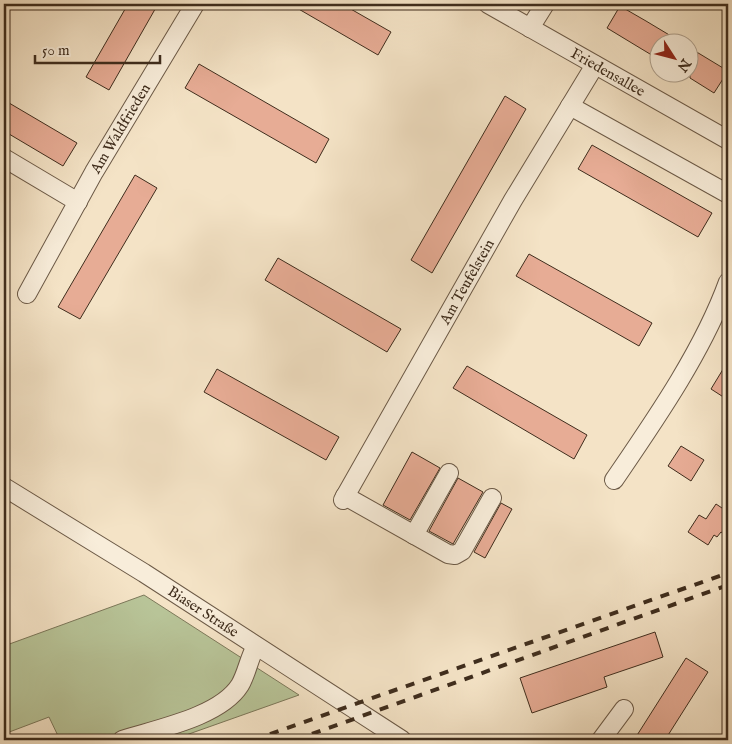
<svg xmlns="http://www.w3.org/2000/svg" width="732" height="744" font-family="'IM FELL English',serif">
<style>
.green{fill:#b8c498;stroke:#7c785a}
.building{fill:#e7ac95;stroke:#3f2d1d}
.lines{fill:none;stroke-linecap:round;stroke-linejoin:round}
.minor-casing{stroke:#6c5a47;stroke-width:20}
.minor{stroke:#f8edda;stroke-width:18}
.rail{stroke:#3f2d1d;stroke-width:4;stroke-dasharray:9 9;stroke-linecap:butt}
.labels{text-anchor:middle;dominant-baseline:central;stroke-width:4.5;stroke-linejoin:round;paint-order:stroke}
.street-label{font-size:15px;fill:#3f2d1d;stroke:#f8edda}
</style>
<rect width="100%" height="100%" fill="#f4e3c6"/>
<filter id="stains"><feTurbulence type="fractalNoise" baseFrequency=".004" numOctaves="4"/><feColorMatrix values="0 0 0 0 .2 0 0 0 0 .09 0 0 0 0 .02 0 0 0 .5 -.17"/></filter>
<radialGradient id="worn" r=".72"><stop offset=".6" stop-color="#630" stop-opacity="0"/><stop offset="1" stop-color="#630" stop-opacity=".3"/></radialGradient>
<polygon class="green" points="144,595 299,695 172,740 60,740 49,717 4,734 4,646"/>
<g class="building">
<polygon points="128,4 158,4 109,90 86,77"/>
<polygon points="290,4 342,4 391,32 378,55"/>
<polygon points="620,6 646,21 681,42 660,42 660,60 640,48 607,28"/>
<polygon points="690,48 728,71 714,93 690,78"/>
<polygon points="199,64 329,139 316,163 185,88"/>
<polygon points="505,96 526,109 432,273 411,260"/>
<polygon points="4,100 77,143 63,166 4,131"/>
<polygon points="592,145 712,213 698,237 578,169"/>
<polygon points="135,175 157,188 80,319 58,307"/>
<polygon points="529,254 652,323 639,346 516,276"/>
<polygon points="278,258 401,329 387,352 265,280"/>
<polygon points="728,361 728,400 711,389"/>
<polygon points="467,366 587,435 574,459 453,388"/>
<polygon points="217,369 339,437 326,460 204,392"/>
<polygon points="681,446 704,460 691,481 668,466"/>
<polygon points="412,452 440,468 410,520 383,505"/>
<polygon points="458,478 483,492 453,544 429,531"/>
<polygon points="501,503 512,509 485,558 474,552"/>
<polygon points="716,504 728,512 728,536 721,532 717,537 714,535 708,545 688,532 699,515 706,519"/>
<polygon points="655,632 663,657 604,677 607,687 532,713 520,678"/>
<polygon points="686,658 708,672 665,740 634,740"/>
</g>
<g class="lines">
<defs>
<g id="minor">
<path id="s1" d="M488,4L728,140"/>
<polyline points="530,28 545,4"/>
<polyline points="570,106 728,194"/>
<polyline points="4,158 78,202"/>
<path id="s2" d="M27,294L94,172L195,4"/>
<path d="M614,480C655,420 703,351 728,282"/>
<path id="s3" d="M4,487L144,573L402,740"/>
<polyline points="345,496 448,554 455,555 462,551 492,498"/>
<path id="s4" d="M343,500L513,200L595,65"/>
<polyline points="414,535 449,473"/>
<path d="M122,740C156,729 220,717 240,685C247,673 249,658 256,646"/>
<polyline points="601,740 624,709"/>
</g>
</defs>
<use href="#minor" class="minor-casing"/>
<use href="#minor" class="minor"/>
<g class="rail">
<polyline points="253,740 728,573"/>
<polyline points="295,740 728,585"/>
</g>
</g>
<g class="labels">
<g class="street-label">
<text stroke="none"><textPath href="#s1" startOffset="138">Friedensallee</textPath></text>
<text stroke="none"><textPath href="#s2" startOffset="190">Am Waldfrieden</textPath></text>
<text stroke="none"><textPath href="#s4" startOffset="251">Am Teufelstein</textPath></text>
<text stroke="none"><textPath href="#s3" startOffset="235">Biaser Straße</textPath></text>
</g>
</g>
<rect width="732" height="744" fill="none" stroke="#f4e3c6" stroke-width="20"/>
<rect x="5" y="5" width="722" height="734" fill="none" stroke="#3f2d1d" stroke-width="2.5"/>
<rect x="10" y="10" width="712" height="724" fill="none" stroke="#3f2d1d"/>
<g transform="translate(674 58) rotate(126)"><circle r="24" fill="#f8edda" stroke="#aea08e"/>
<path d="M0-4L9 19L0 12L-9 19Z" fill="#8f2418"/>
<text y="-8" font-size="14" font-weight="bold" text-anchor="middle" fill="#3f2d1d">N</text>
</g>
<path d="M35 55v8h125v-8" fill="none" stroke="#3f2d1d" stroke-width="2.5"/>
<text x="42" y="55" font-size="15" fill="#3f2d1d" stroke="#f8edda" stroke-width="4" paint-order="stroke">50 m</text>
<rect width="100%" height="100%" filter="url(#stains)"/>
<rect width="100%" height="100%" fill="url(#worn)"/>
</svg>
